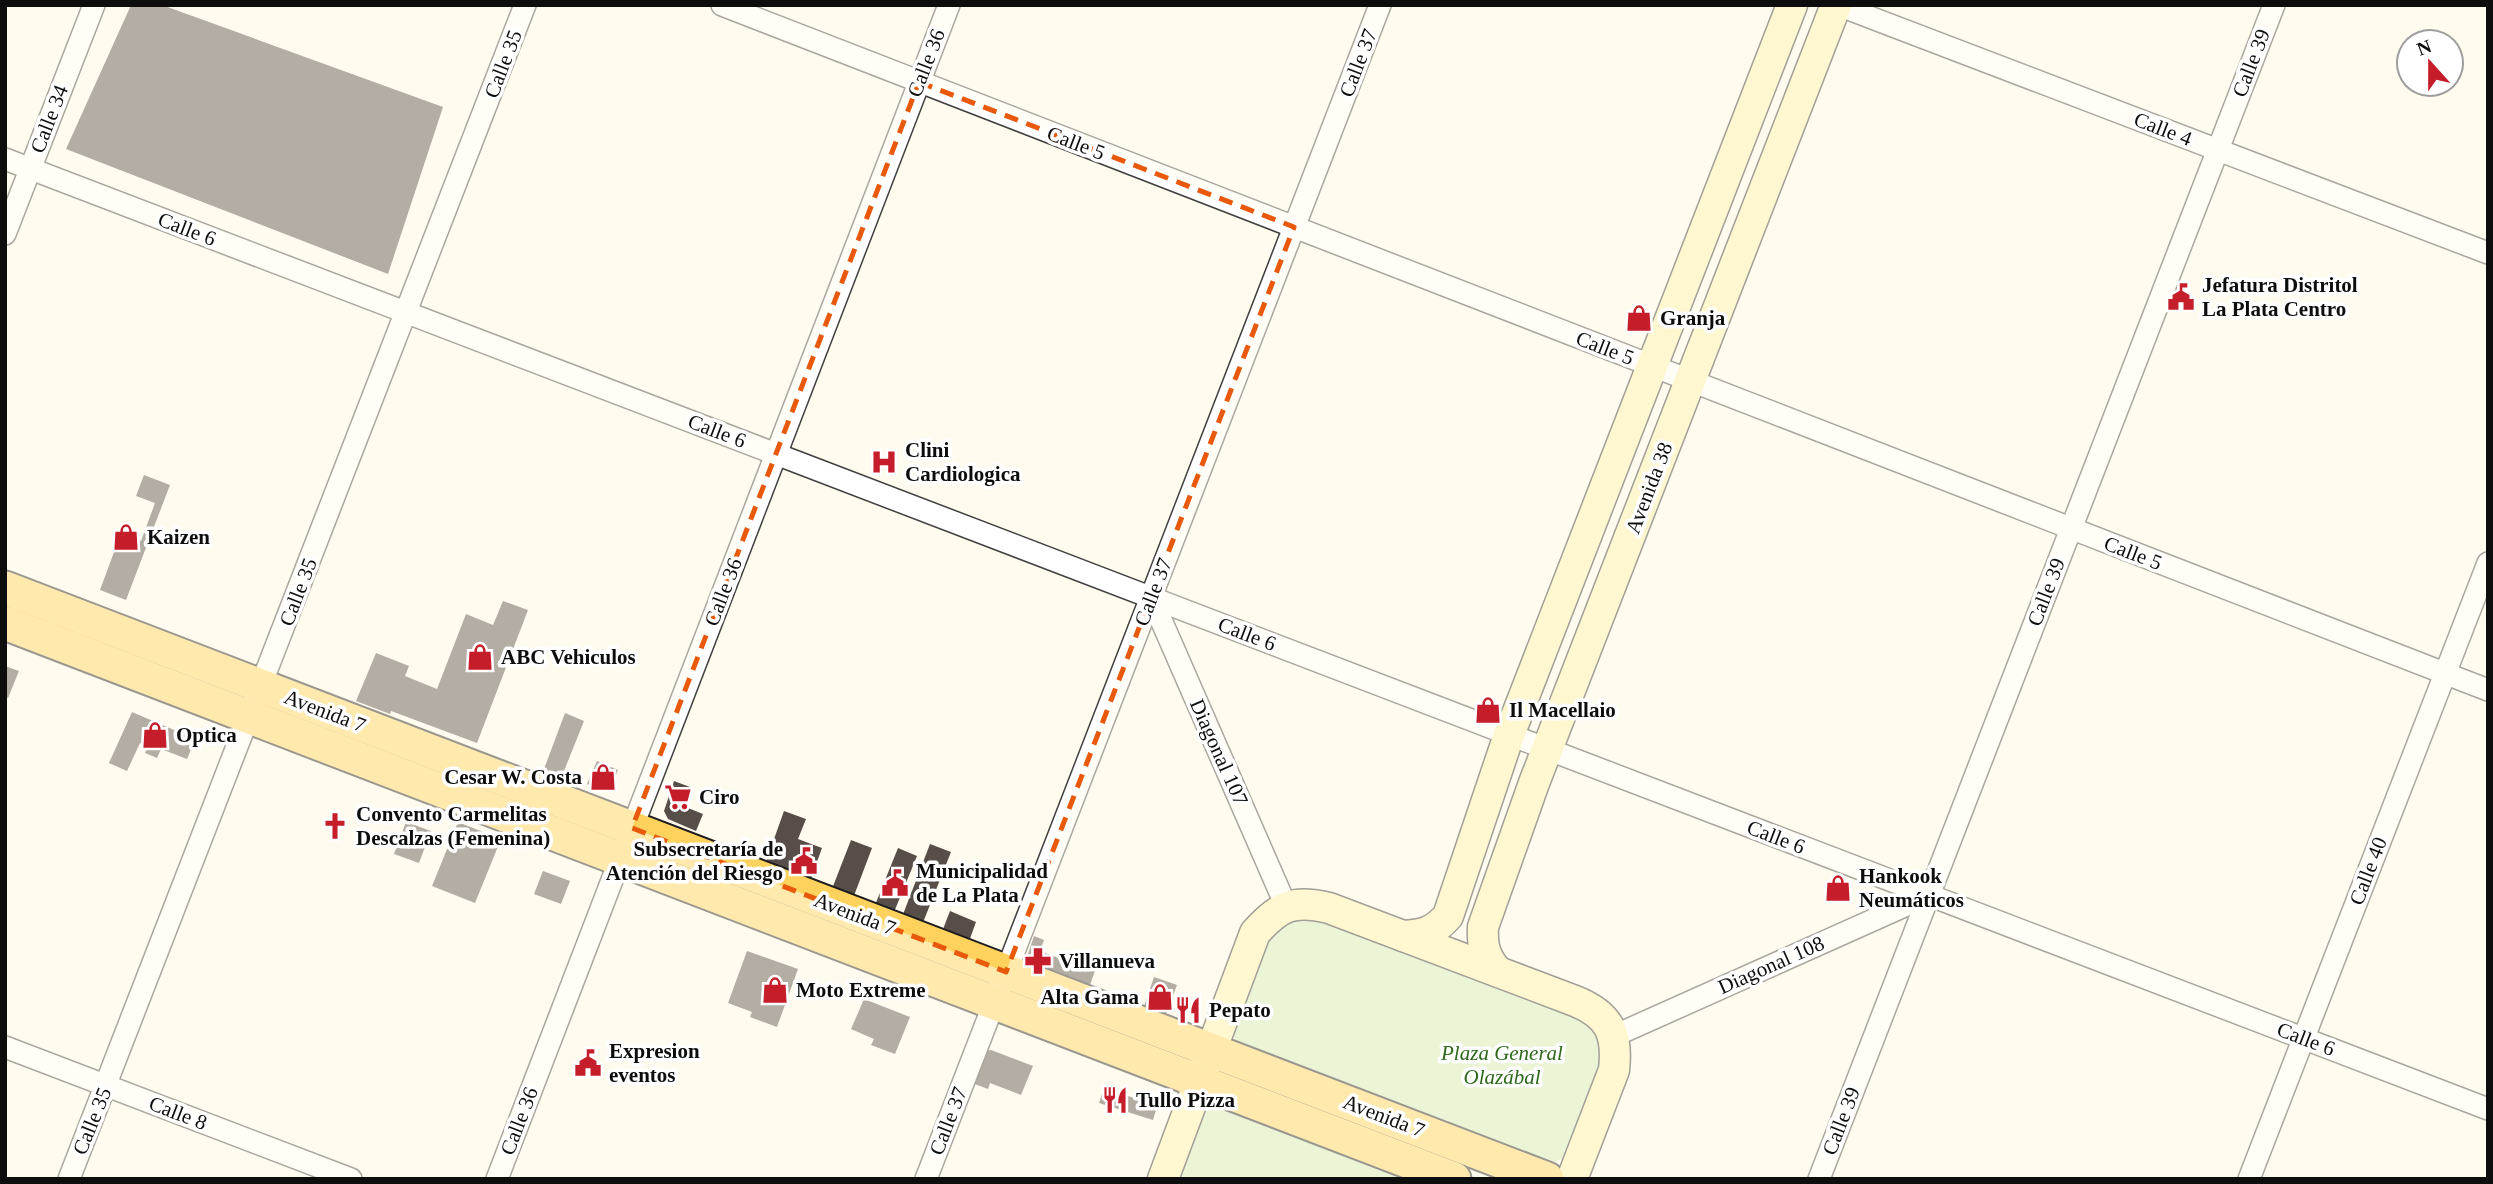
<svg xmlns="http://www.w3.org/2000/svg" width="2493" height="1184" font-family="'Times New Roman',serif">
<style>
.green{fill:#d3ecb5}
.building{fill:#574e49}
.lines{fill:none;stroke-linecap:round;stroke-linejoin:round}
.minor-casing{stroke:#404040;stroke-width:24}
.secondary-casing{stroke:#2f2f2f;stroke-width:33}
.primary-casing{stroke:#1e1e1e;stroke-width:37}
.minor{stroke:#fff;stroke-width:21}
.secondary{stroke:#fff2a9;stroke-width:30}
.primary{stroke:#ffd25e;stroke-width:33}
.marked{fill:none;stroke:#e8590c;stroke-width:5;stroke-dasharray:14 9;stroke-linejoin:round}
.labels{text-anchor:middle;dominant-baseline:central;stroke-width:7;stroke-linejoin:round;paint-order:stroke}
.street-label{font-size:21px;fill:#0d0d0d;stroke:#fff}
.poi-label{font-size:21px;font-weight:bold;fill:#0d0d0d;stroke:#fff;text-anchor:start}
.park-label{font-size:21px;font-style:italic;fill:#2d6919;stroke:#fff}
</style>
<rect width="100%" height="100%" fill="#fffbee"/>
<g class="green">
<polygon points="1311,908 1586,1013 1606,1055 1571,1155 1544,1166 1239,1048 1229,1023 1263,930"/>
<polygon points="1220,1100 1426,1179 1167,1179 1194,1110"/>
</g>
<g class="building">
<polygon points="131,5 162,5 443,107 388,274 66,149"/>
<polygon points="144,475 170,485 126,600 100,590 121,533 141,541 155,503 136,496"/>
<polygon points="503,601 528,610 477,743 391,711 390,714 356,701 376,653 409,666 405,676 437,689 466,614 493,625"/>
<polygon points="5,666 19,671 8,698 5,697"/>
<polygon points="132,712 188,736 193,745 187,759 161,749 157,758 145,753 148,746 140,743 127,771 109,763"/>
<polygon points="565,713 584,721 562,776 544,769"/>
<polygon points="597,761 618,770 611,787 604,791 587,784"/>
<polygon points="674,781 690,787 683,806 703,814 696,831 668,819 664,811"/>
<polygon points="784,811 806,819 798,839 822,848 809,884 764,867"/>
<polygon points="406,822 431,831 419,863 394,854"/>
<polygon points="458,822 501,839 475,903 432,886"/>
<polygon points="851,840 872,848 852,901 830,894"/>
<polygon points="930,844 951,852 922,925 902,917"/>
<polygon points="898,848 917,856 892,917 873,910"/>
<polygon points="543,871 570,881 561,904 534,894"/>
<polygon points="950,911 976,922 967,947 940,937"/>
<polygon points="1034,936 1044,940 1040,951 1053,956 1074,963 1077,952 1099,960 1087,993 1024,966"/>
<polygon points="747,951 798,969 777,1027 750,1017 752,1012 728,1003"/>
<polygon points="1154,977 1177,985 1165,1017 1143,1009"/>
<polygon points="864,999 910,1017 895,1054 871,1045 874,1039 851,1029"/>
<polygon points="991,1050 1033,1066 1021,1095 990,1083 988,1089 972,1083 984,1051"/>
<polygon points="1104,1088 1152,1104 1156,1110 1153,1120 1099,1103"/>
</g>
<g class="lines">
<defs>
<g id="minor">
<polyline points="722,5 2488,690"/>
<polyline points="1838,5 2488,253"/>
<polyline points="5,159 2488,1109"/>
<polyline points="5,234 94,5"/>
<polyline points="1151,597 1286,906"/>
<polyline points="1614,1036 1929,895"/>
<polyline points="5,1047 351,1179"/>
<polyline points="69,1179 525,5"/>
<polyline points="497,1179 949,5"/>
<polyline points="926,1179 1380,5"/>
<polyline points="1819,1179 2274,5"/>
<polyline points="2249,1179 2488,563"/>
</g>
<g id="secondary">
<path d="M1403,936C1423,935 1434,932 1448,916L1509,735L1792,5"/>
<path d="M1497,971C1485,957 1482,946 1483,927L1534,783L1836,5"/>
<path d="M1163,1179L1255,933C1279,906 1293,899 1329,908L1575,1001C1610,1015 1618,1034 1614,1070L1572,1179"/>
</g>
<g id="primary">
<polyline points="5,588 1547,1179"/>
<polyline points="5,623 1454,1179"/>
</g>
</defs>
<use href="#minor" class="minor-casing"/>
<use href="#secondary" class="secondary-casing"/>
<use href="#primary" class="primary-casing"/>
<use href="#minor" class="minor"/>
<use href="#secondary" class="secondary"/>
<use href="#primary" class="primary"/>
</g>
<path d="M0 0H2493V1184H0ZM919,82L1294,227L1006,972L632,828Z" fill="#fffbee" fill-opacity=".55" fill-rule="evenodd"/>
<path class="marked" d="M919,82L1294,227L1006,972L632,828Z"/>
<defs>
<symbol id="civic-bare" viewBox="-9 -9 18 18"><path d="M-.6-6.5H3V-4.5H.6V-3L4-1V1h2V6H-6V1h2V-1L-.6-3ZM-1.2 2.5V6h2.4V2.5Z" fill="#c61d2a" stroke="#fff" stroke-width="2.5" paint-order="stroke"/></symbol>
<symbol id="shop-bare" viewBox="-9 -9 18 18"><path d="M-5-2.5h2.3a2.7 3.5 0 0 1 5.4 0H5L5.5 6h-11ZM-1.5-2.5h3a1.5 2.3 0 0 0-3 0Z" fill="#c61d2a" stroke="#fff" stroke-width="2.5" paint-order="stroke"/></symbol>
<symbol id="hospital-bare" viewBox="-9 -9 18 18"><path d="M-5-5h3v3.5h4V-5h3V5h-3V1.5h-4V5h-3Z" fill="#c61d2a" stroke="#fff" stroke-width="2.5" paint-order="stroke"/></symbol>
<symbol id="supermarket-bare" viewBox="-9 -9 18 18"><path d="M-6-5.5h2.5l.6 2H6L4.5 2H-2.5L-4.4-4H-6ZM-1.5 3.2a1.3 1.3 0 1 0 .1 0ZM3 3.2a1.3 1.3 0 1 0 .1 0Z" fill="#c61d2a" stroke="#fff" stroke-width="2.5" paint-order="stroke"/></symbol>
<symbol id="church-bare" viewBox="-9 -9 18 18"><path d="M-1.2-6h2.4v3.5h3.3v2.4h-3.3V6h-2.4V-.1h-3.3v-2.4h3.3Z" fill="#c61d2a" stroke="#fff" stroke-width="2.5" paint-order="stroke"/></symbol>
<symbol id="pharmacy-bare" viewBox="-9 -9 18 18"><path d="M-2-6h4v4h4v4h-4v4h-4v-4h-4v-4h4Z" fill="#c61d2a" stroke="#fff" stroke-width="2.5" paint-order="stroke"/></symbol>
<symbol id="restaurant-bare" viewBox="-9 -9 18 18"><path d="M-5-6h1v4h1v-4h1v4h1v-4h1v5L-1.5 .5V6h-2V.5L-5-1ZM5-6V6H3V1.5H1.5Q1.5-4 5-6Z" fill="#c61d2a" stroke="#fff" stroke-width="2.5" paint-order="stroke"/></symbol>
</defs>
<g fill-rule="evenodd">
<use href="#civic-bare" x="2162" y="278" width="38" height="38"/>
<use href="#shop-bare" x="1620" y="299" width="38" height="38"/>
<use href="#hospital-bare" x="865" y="443" width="38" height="38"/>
<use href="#shop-bare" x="107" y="518" width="38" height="38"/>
<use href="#shop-bare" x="461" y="638" width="38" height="38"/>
<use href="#shop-bare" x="1469" y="691" width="38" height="38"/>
<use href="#shop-bare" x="136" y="716" width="38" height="38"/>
<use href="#shop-bare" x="584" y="758" width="38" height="38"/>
<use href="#supermarket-bare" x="659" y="778" width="38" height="38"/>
<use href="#church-bare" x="316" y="807" width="38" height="38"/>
<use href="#civic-bare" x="785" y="842" width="38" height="38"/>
<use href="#civic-bare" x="876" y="864" width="38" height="38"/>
<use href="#shop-bare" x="1819" y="869" width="38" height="38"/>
<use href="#pharmacy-bare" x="1019" y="942" width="38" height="38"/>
<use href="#shop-bare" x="756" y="971" width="38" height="38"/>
<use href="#shop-bare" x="1141" y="978" width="38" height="38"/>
<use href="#restaurant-bare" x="1169" y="991" width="38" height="38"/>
<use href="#civic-bare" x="569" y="1044" width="38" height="38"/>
<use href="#restaurant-bare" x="1096" y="1081" width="38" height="38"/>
</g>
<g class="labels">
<g class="street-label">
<text transform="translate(926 63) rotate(-69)">Calle 36</text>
<text transform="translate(1358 63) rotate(-69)">Calle 37</text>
<text transform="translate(2251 63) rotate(-69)">Calle 39</text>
<text transform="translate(503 64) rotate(-69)">Calle 35</text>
<text transform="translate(49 119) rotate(-69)">Calle 34</text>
<text transform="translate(2163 129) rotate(21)">Calle 4</text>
<text transform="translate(1076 143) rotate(21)">Calle 5</text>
<text transform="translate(187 229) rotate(21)">Calle 6</text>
<text transform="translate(1605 348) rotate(21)">Calle 5</text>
<text transform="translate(717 431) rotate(21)">Calle 6</text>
<text transform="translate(1649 488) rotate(-69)">Avenida 38</text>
<text transform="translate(2133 553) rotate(21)">Calle 5</text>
<text transform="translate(298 592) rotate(-69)">Calle 35</text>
<text transform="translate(723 592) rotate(-69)">Calle 36</text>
<text transform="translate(1153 592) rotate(-69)">Calle 37</text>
<text transform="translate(2046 592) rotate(-69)">Calle 39</text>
<text transform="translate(1247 634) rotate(21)">Calle 6</text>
<text transform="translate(325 711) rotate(21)">Avenida 7</text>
<text transform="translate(1219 752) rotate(66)">Diagonal 107</text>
<text transform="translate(1776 837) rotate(21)">Calle 6</text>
<text transform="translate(2368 871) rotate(-69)">Calle 40</text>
<text transform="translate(855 914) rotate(21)">Avenida 7</text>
<text transform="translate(1771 965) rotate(-24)">Diagonal 108</text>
<text transform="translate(2306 1039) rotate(21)">Calle 6</text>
<text transform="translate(178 1113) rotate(21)">Calle 8</text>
<text transform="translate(1384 1116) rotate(21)">Avenida 7</text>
<text transform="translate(92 1121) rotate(-68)">Calle 35</text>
<text transform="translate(519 1121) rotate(-69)">Calle 36</text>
<text transform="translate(948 1121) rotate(-69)">Calle 37</text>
<text transform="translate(1841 1121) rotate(-69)">Calle 39</text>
</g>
<g class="poi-label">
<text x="2202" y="285">Jefatura Distritol<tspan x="2202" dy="24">La Plata Centro</tspan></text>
<text x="1660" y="318">Granja</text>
<text x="905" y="450">Clini<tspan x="905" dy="24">Cardiologica</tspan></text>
<text x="147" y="537">Kaizen</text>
<text x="501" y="657">ABC Vehiculos</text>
<text x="1509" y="710">Il Macellaio</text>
<text x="176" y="735">Optica</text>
<text x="582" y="777" text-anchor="end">Cesar W. Costa</text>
<text x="699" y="797">Ciro</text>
<text x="356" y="814">Convento Carmelitas<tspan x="356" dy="24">Descalzas (Femenina)</tspan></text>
<text x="783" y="849" text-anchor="end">Subsecretaría de<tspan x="783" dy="24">Atención del Riesgo</tspan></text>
<text x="916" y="871">Municipalidad<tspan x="916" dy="24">de La Plata</tspan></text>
<text x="1859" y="876">Hankook<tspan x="1859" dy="24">Neumáticos</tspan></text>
<text x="1059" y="961">Villanueva</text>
<text x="796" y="990">Moto Extreme</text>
<text x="1139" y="997" text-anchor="end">Alta Gama</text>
<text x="1209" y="1010">Pepato</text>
<text x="609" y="1051">Expresion<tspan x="609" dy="24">eventos</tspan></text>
<text x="1136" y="1100">Tullo Pizza</text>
</g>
<g class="park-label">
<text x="1502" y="1053">Plaza General<tspan x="1502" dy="24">Olazábal</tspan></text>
</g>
</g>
<rect width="2493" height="1184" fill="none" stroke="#0d0d0d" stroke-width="14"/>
<g transform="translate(2430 63) rotate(339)"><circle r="33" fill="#ffffff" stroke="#9e9e9e" stroke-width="2"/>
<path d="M0-5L12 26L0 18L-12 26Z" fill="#c61d2a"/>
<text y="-10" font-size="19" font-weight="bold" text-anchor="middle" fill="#0d0d0d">N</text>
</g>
</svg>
